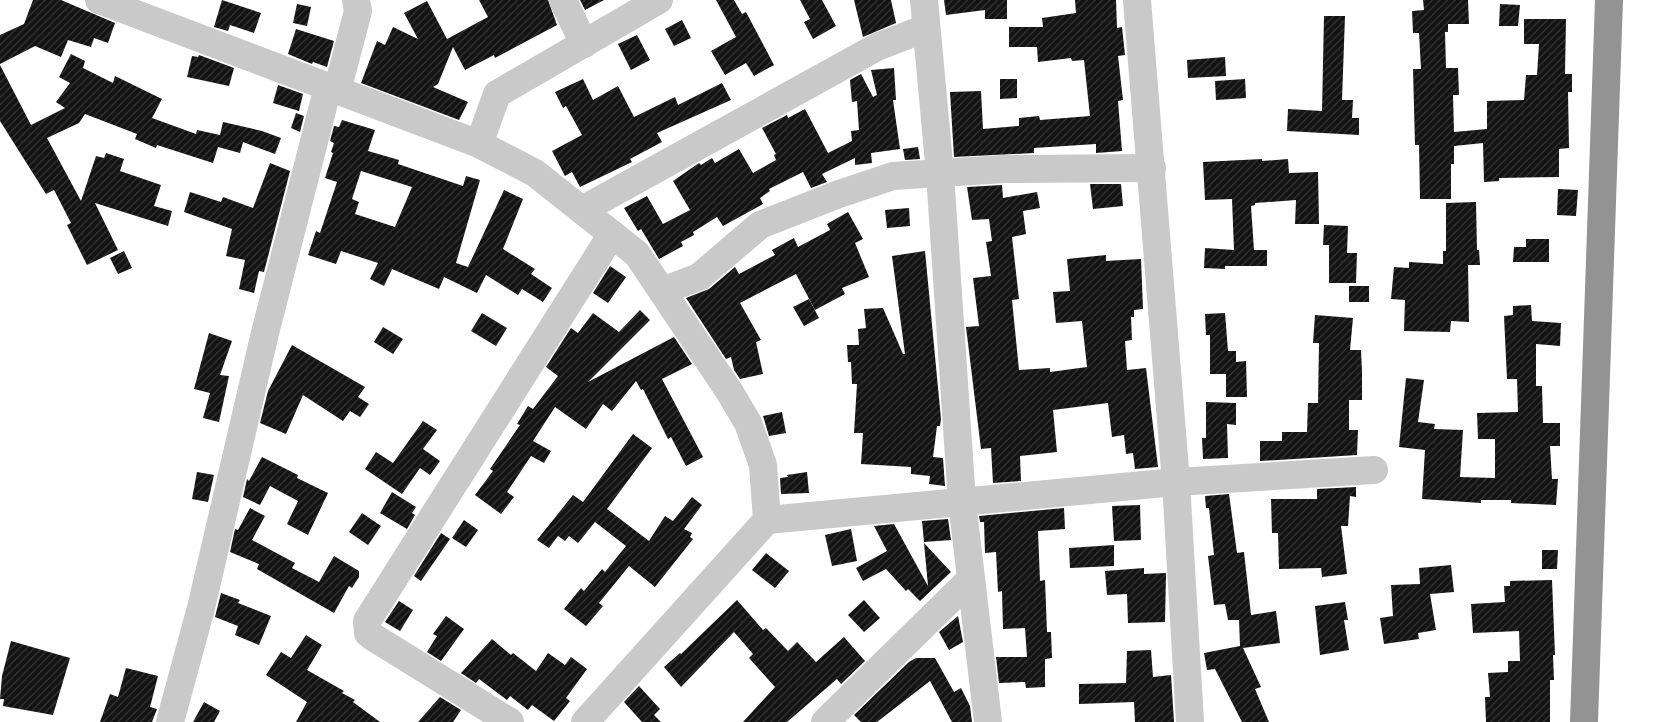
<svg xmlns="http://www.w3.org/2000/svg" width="1656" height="722" font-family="Raleway,sans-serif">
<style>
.building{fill:url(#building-hatch);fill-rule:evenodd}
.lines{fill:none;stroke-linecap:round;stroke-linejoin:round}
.minor{stroke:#c9c9c9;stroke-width:28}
.highway{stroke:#939393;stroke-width:28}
</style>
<defs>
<pattern id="building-hatch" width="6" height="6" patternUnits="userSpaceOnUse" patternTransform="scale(1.25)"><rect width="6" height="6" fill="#131313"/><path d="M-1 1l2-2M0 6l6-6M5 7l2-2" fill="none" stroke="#363636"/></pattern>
</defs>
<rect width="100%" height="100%" fill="#fff"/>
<g class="building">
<polygon points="33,0 61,0 115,23 108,43 94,38 91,47 68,40 61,57 35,46 0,64 0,35 24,24"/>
<polygon points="222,0 261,13 254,33 230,25 228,31 214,27"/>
<polygon points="479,0 548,0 557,25 495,58 494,55 465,70 453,47 438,84 433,87 468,102 459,120 361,83 377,41 385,45 393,27 418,39 404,13 427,1 447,39 488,17"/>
<polygon points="580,0 604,0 585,10"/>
<polygon points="716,0 734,0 742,14 746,12 774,65 754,76 746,63 725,75 711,51 736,37"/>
<polygon points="800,0 822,0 836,26 813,39 804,22 810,19"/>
<polygon points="854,0 891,0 896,23 863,37"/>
<polygon points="944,0 1007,0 1007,19 985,19 985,10 946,15"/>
<polygon points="1075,0 1116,0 1117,28 1122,27 1125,55 1118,56 1123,100 1118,101 1122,151 1096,153 1096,144 1034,148 1034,153 954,157 950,92 981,91 983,129 1019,126 1019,118 1039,116 1040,120 1090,116 1084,60 1072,61 1071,58 1038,62 1037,47 1009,47 1009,27 1043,27 1042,18 1076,13"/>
<polygon points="1423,0 1468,0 1469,24 1448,24 1448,32 1445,32 1446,68 1458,68 1459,95 1453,95 1454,132 1487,129 1487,101 1524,100 1526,75 1537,75 1539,44 1524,44 1524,19 1566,19 1565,74 1572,74 1572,92 1568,92 1569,148 1559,149 1559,177 1499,178 1499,181 1484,182 1483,143 1454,146 1454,164 1451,164 1451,199 1420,199 1419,145 1415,145 1413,69 1421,69 1419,33 1413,33 1412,11 1424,10"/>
<polygon points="297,4 311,7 307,26 293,23"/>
<polygon points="1500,4 1520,5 1518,26 1499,26"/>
<polygon points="1324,16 1345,16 1342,100 1353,100 1352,118 1359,118 1359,135 1287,131 1288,109 1322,111"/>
<polygon points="682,20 691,38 674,46 665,29"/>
<polygon points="296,29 334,41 327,67 313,62 312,64 288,54"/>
<polygon points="637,35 650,60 631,70 618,44"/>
<polygon points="71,54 85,61 83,68 113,83 115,76 162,99 152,118 196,134 197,130 220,135 223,122 262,131 281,138 275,154 243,142 240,153 218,147 213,163 157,145 156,148 135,139 137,134 85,114 79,123 47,138 81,201 96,156 104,158 106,153 124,159 120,171 161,185 154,206 172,211 168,226 95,203 118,250 87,265 67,225 71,223 54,190 46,194 0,121 0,65 31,125 65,108 56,102 70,83 59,77"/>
<polygon points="199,55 234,68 229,86 187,77 192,56 198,57"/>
<polygon points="1225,57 1226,76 1188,78 1187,60"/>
<polygon points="894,68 896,100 893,100 900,149 871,153 872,163 855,165 855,158 822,174 827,182 811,188 803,172 769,189 770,191 760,198 763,204 723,226 717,217 693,232 694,235 681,242 683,246 659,259 641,229 638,231 624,208 647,196 663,224 690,210 673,181 699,163 701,165 712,158 715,163 739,149 753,173 776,160 774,155 776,154 762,128 787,115 788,118 805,109 828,153 852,141 851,131 859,130 857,101 852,102 850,80 861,74 873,97 877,95 871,70"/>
<polygon points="583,79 593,100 618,86 634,117 675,97 678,105 722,83 731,100 657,133 662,142 630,159 632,162 580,187 572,172 565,176 552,151 582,135 566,106 563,108 555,92"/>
<polygon points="1000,79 1017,79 1017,98 1000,99"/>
<polygon points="1245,79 1246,98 1216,100 1215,81"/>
<polygon points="278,85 303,94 299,111 273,103"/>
<polygon points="296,113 304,116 300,132 291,128"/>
<path d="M342,120L375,130L368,151L399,160L398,164L463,186L466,176L480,180L456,263L468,267L504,190L523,199L503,249L535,269L531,274L552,288L543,302L522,289L518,295L486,275L477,293L444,277L439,289L392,269L384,286L370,279L378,263L341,251L336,264L308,255L316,231L320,233L337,182L325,178L333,153L331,152L334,143L330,141L334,126L339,127ZM361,171L412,187L395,227L355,214L359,202L352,199Z"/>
<polygon points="918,147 920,159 905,160 903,149"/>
<polygon points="1262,159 1262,161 1288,159 1289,173 1318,172 1319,224 1295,224 1296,200 1255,203 1255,205 1251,206 1254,250 1267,250 1267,266 1225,266 1225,269 1204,268 1205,248 1234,250 1232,199 1205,200 1203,162"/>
<polygon points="270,163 290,171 264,272 259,271 254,293 239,289 245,260 226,256 232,229 184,212 190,192 221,202 223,197 253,208"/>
<polygon points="1090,184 1121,184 1123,206 1093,209"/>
<polygon points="1002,185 1003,198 1037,192 1040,208 1023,211 1026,234 1012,237 1019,299 1012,300 1019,370 1050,368 1050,372 1087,367 1082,321 1056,323 1053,292 1070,291 1067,259 1106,255 1106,261 1141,259 1143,309 1134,310 1134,317 1131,317 1132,340 1125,341 1127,370 1146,368 1158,467 1135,469 1133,453 1126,454 1124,435 1112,437 1108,403 1053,410 1057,452 1020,456 1021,481 993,483 991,448 981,449 966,327 979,326 973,278 991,276 986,242 992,241 989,219 972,220 967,187"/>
<polygon points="1558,189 1578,190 1576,216 1557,215"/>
<polygon points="1476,202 1477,250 1479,250 1480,265 1468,265 1469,322 1451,321 1450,332 1404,331 1405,300 1391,299 1394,267 1409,268 1409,262 1443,264 1443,251 1446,251 1446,203"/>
<polygon points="909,208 910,226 887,228 885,210"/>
<polygon points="848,212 863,239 855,243 869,277 842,288 845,294 815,310 796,274 740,303 761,340 756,342 763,374 740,379 734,370 731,357 726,359 686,298 709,289 735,267 739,274 775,255 772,250 794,238 798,247 830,230 827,224"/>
<polygon points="1324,225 1348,226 1347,253 1357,253 1356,283 1329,283 1329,245 1323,245"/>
<polygon points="1526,239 1549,239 1549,262 1513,262 1514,247 1526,247"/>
<polygon points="124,251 132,268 118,274 110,258"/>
<polygon points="925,251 941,419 940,426 937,426 933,457 943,458 945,486 929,484 930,476 911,474 911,467 861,464 863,433 854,433 857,384 852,384 851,362 848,362 847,345 859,345 858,329 866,328 864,309 883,308 903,354 905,354 892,256"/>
<polygon points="610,266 626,277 608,303 593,293"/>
<rect x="1349" y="286" width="20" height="16"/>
<polygon points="809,299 819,318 804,326 793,307"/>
<polygon points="1531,305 1532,321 1561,323 1560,346 1536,344 1536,386 1542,386 1543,423 1560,423 1560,446 1550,446 1552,479 1558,479 1556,505 1511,503 1511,500 1481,500 1481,503 1422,499 1425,450 1399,447 1406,378 1424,380 1418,422 1435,424 1434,429 1463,430 1460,477 1495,478 1495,439 1478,439 1477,413 1518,412 1517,379 1507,379 1504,316 1513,315 1513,306"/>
<polygon points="640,310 650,320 588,382 674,337 692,364 662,379 703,457 686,466 671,437 668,439 643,389 641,390 636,381 612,411 603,404 586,429 555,407 533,441 551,451 544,463 531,456 507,492 514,497 501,514 475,495 493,471 490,469 520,425 517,424 528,406 533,409 558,376 546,367 571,328 578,333 593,313 619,332"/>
<polygon points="482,313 507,328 496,346 471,331"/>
<polygon points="1225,313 1228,351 1236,351 1236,362 1246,361 1247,397 1226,397 1226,374 1210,374 1210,335 1206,335 1205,314"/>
<polygon points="1315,315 1353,318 1350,350 1361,350 1362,371 1362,400 1349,400 1349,430 1358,430 1357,455 1260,461 1260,441 1282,441 1282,432 1307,432 1308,403 1318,403 1319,343 1313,343"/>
<polygon points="383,327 403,339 393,354 374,342"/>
<polygon points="209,333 232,341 220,375 229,376 219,422 203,418 210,393 194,389"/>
<polygon points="292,345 365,387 358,397 369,404 360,417 350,411 343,421 303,395 286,434 260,423 268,391"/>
<polygon points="1206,402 1236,403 1236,425 1227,424 1228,458 1203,459 1202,438 1206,438"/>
<polygon points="782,412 786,433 769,436 763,416"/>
<polygon points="423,421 437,430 423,449 440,461 430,475 420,468 402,494 365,469 376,452 393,463"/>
<polygon points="633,434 652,448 607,509 649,541 665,516 673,521 692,497 702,505 684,529 692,533 690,537 693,539 655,587 629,566 599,603 603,606 586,626 564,609 581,588 584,591 602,569 605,572 626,546 595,522 578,543 569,536 565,541 558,536 549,548 537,540 573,495 583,502"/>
<polygon points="262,457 298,475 297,478 328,493 308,535 287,524 298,501 270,486 260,505 243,497 247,479 249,481"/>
<polygon points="197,472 214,475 208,502 192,499"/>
<polygon points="807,472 809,493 781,494 780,478 788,477 787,475"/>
<polygon points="1356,487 1356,497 1350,496 1348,526 1341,526 1347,574 1322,577 1321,568 1279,569 1278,533 1272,533 1271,499 1317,499 1317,489"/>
<polygon points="392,492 416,507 412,513 415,515 407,529 380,513"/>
<polygon points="1229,494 1237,553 1244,552 1251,615 1276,611 1280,643 1243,648 1261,687 1255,689 1269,722 1242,722 1215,669 1207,670 1204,653 1240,646 1239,620 1228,620 1225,604 1214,605 1208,556 1214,555 1209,508 1206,508 1205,496"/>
<polygon points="1140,505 1141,540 1114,541 1112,506"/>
<polygon points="250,508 265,516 252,540 295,563 292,568 319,582 334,556 359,571 359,577 352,588 349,586 334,613 257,569 259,564 230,552 235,529 238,530"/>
<polygon points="1064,508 1065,529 1038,531 1040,581 1045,580 1047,632 1051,632 1052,658 1045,659 1045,687 1026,688 1025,682 999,683 996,657 1027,657 1025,628 1003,629 1002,591 998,592 996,552 985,553 984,522 980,522 979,516"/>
<polygon points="362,513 381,526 368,545 349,532"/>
<polygon points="948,519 951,540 924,542 922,521"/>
<polygon points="464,520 478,530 466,547 452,538"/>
<polygon points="894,524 928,586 924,543 951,572 920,601 908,589 906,591 886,569 863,581 856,568 887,551 874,526"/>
<polygon points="851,529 857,561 832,566 825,535"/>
<polygon points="441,533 450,539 421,581 414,576"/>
<polygon points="1114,545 1114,566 1070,568 1069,548"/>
<polygon points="1542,550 1558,550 1557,569 1542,569"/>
<polygon points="766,553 789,571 775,588 752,570"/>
<polygon points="1451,565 1454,592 1430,594 1436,630 1418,633 1419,639 1384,644 1380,618 1393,616 1391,585 1420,584 1419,568"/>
<polygon points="1144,568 1144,574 1166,573 1165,622 1128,623 1127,594 1107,595 1105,571"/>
<polygon points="1552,580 1555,655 1553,655 1554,680 1550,680 1550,722 1486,722 1485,697 1490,697 1488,673 1508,672 1508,661 1520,661 1519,631 1473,633 1471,604 1505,602 1504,586 1510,586 1510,581"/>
<polygon points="221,593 240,600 238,603 271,616 259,645 235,635 238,626 215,617"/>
<polygon points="737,600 763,630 766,628 788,651 797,642 816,662 844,637 865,661 841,684 837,679 787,722 743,722 775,687 749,658 753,654 734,632 681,687 664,667 680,653 681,654"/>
<polygon points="864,600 880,618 864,632 848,615"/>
<polygon points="399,601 413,610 400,631 385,622"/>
<polygon points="1345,602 1348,620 1344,620 1349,650 1320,655 1315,606"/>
<polygon points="446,616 464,629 441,661 427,652 437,636 433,634"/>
<polygon points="958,616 963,642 949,650 939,632"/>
<polygon points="306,635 322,645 307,670 344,691 342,693 355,700 353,702 380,722 296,722 307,702 266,675 281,652 291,658"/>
<polygon points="492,639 511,655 513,653 536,671 548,653 565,665 571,657 587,669 566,698 570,701 554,721 532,705 528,710 510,696 507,700 479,679 476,683 461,673"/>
<polygon points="11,641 70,658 53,715 3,706 4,699 0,699 2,676"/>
<polygon points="1151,650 1153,677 1171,675 1174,722 1135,722 1134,702 1079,704 1079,684 1126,683 1127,651"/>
<polygon points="916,658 935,658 954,692 961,688 970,706 972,722 952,722 930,681 877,722 861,722 854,715 909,662"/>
<polygon points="126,668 158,676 150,707 157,709 152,722 100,722 110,694 118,697"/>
<polygon points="639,686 660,709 654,715 661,722 642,722 624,702"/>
<polygon points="440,697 461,710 453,722 418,722"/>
<polygon points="204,702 220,711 214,722 193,722"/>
</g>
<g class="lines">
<g class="minor">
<polyline points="99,0 479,144 535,173 637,254 729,391 748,423 763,465 767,520 585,722"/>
<polyline points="563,0 584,44"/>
<polyline points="924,0 940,174 962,502 988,722"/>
<polyline points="1137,0 1176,482 1190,722"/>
<polyline points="337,91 358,11 356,0"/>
<polyline points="479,144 497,94 659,0"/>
<polyline points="582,210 877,47 926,28"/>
<polyline points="662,291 699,277 760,225 839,194 893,176 1005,169 1152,168"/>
<polyline points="767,520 1176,482 1374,470"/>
<polyline points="170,722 201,608 265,333 328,87"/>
<polyline points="510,722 373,637 368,633 367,621 612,234"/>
<polyline points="825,722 970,580"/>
</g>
<polyline class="highway" points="1584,722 1609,0"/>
</g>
</svg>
